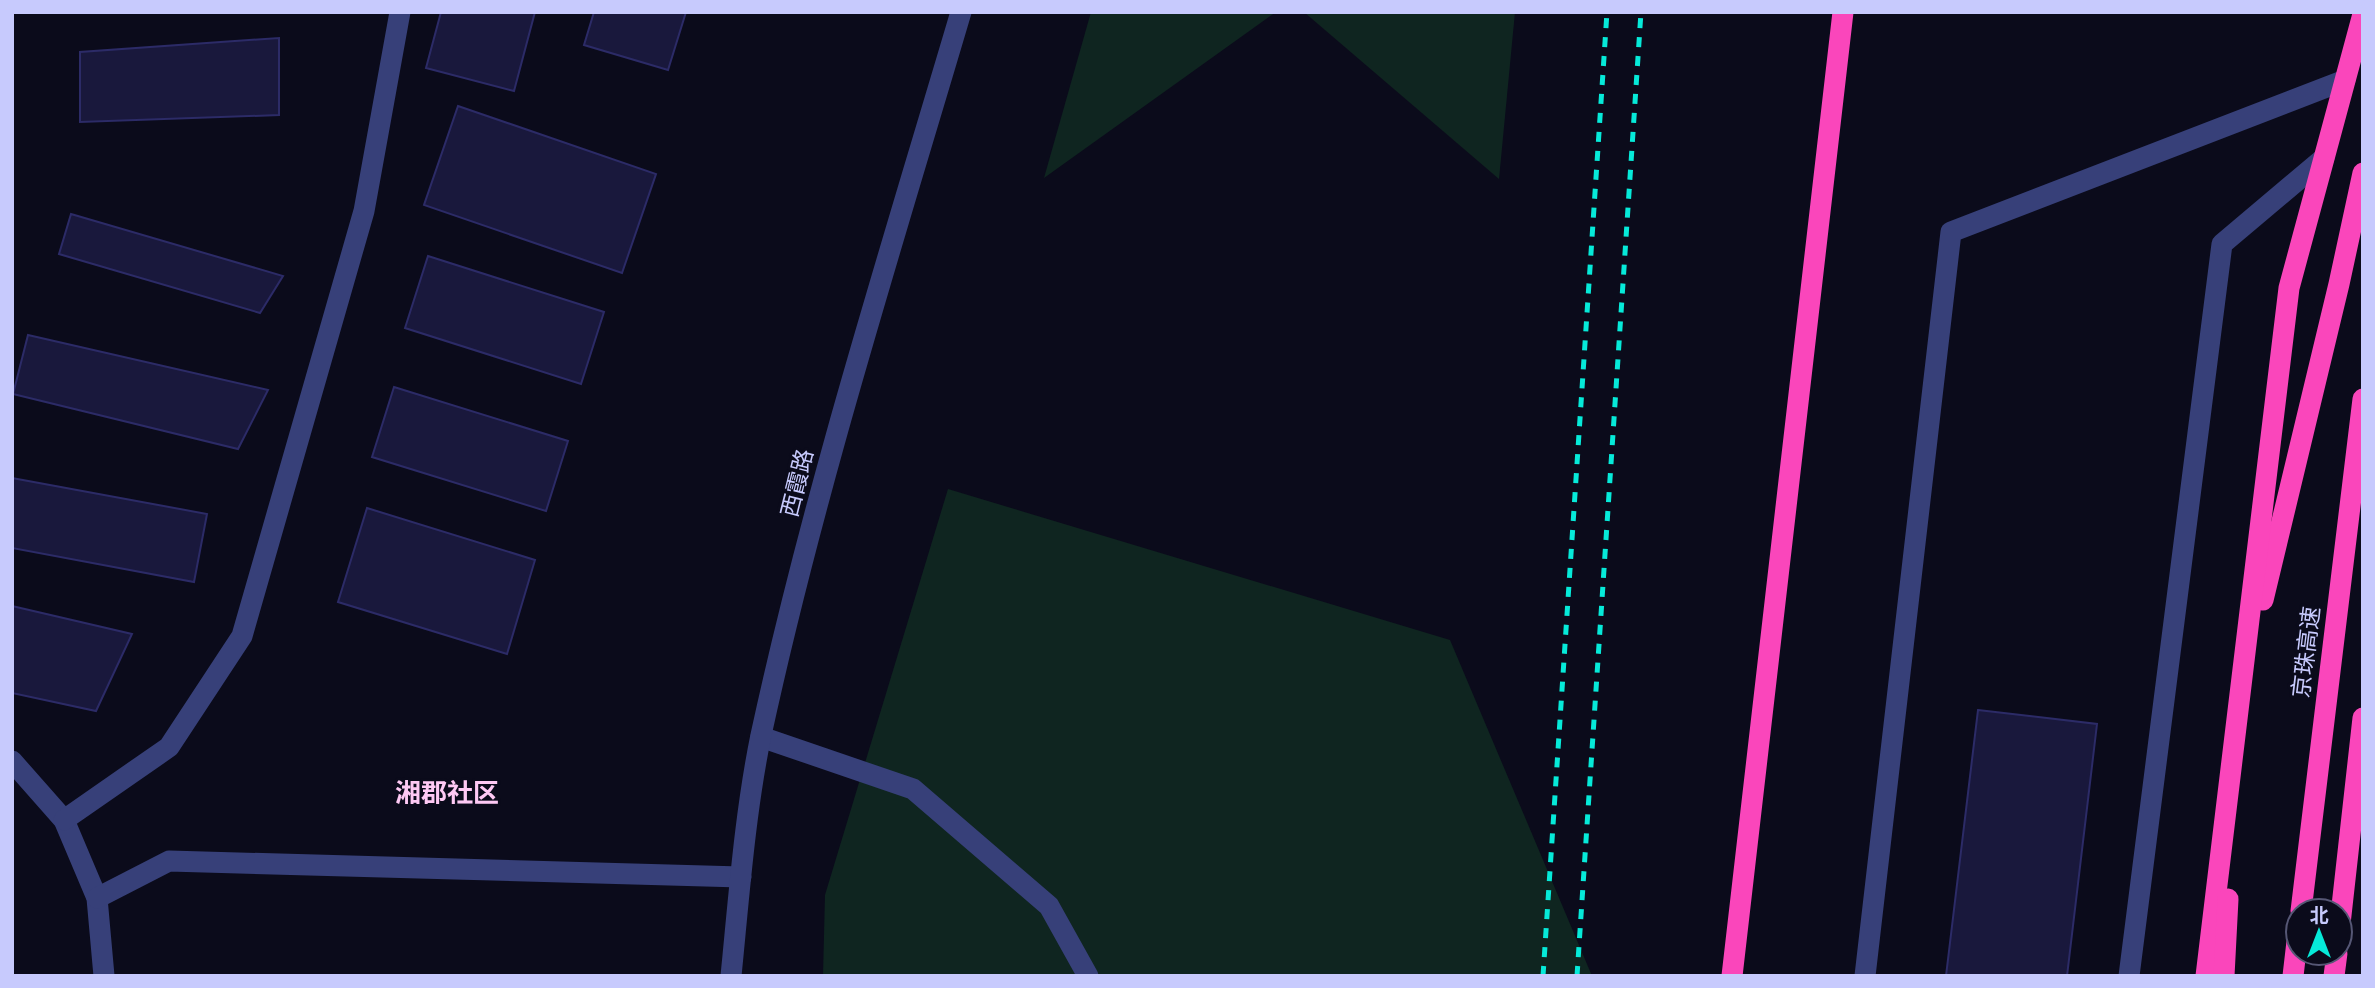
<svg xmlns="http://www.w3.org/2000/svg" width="2375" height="988" font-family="'Space Grotesk','Noto Sans SC',sans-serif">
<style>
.green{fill:#0f2520}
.building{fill:#19183c;stroke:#2c2b67;stroke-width:2}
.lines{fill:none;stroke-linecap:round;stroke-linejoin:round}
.minor{stroke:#374079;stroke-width:21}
.highway{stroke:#fa46bb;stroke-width:21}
.rail{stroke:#06ead9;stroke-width:5;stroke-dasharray:10 9;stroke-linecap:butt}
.labels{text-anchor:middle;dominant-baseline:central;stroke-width:6;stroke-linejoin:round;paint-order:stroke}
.street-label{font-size:23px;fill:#c7cafd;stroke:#0b0b1b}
.quarter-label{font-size:26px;font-weight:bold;fill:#fec9f4;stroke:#0b0b1b}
</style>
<rect width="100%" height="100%" fill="#0b0b1b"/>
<g class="green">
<polygon points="1091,12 1276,12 1044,178"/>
<polygon points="1304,12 1515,12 1499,179"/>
<polygon points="948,489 1450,640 1592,976 823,976 825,895"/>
</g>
<g class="building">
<polygon points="441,12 535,12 514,91 426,68"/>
<polygon points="594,12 686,12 668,70 584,45"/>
<polygon points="279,38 279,115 80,122 80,52"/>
<polygon points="458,106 656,174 622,273 424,205"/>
<polygon points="71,214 283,276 260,313 59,254"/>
<polygon points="428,256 604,312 581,384 405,328"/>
<polygon points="28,335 268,390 238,449 13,394"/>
<polygon points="394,387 568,441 546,511 372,457"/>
<polygon points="12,478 207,514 194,582 12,548"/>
<polygon points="367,508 535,560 507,654 338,602"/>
<polygon points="12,606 132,634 96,711 12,693"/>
<polygon points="1978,710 2097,724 2067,976 1946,976"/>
</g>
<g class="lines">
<g class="minor">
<polyline points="761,737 913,789 1049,906 1088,976"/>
<polyline points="12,761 64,820 97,898 104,976"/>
<polyline points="64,820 169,747 242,636 364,211 400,12"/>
<polyline points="97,898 169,861 741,877"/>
<path d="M731,976C739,896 745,813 761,735C814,491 890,252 961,12"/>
<polyline points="1865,976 1951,232 2345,80"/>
<polyline points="2129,976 2222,244 2324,158"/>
</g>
<g class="highway">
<polyline points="2263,600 2339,284 2363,173"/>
<polyline points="2301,911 2363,399"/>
<polyline points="2340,924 2363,718"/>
<polyline points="1732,976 1843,12"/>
<polyline points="2206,976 2289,288 2363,14"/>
<polyline points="2224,976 2228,899"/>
<polyline points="2293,976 2298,933"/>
<polyline points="2334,976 2337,953"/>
</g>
<g class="rail">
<polyline points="1543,976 1607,12"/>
<polyline points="1577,976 1641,12"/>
</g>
</g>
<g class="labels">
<g class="street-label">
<text transform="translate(797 483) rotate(-76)">西霞路</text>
<text transform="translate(2306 652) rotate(-83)">京珠高速</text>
</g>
<g class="quarter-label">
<text x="447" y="793">湘郡社区</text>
</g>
</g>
<rect width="2375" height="988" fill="none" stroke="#c7cafd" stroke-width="28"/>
<g transform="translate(2319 932)"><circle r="33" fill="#0b0b1b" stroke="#565775" stroke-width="2"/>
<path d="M0-5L12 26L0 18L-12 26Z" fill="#06ead9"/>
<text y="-10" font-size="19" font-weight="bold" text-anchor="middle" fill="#c7cafd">北</text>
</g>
</svg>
